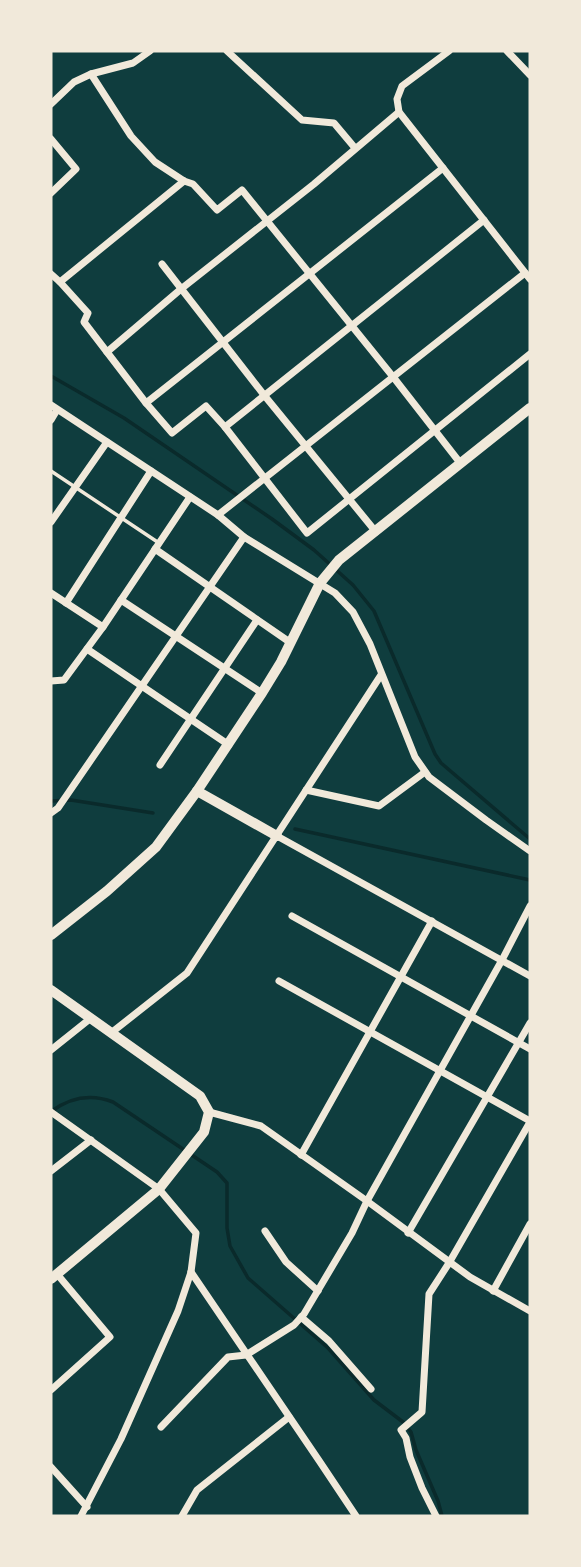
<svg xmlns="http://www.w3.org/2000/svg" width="581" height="1567" font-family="Inter,sans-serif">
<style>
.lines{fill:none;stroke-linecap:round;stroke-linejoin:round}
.stream{stroke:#0a2a2b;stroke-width:3.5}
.service{stroke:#f1e9da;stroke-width:3.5}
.minor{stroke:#f1e9da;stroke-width:7}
.tertiary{stroke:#f1e9da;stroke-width:10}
</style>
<rect width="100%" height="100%" fill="#0f3d3e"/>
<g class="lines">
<g class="stream">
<polyline points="51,376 124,418 272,519 314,550 353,585 374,611 435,754 441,763 530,839"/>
<polyline points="51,801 71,800 153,813"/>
<polyline points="295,829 530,880"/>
<path d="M52,1111C71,1097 92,1094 113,1102L217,1172L227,1183V1228L230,1246L248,1278L328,1348L374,1400L403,1422L411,1432L416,1450L438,1501L442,1516"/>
</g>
<polyline class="service" points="51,471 159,543"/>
<g class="minor">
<polyline points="227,51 302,120 334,123 355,148"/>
<polyline points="449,51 402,86 397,99 399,112 530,279"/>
<polyline points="507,51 530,75"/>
<polyline points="91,74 131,136 155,162 184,181 193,184 217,210 242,190 394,378 461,464"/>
<polyline points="51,104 74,82 91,74 133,63 150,51"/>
<polyline points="51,139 76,169 51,193"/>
<polyline points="162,264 264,395 376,532"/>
<polyline points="51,274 60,282 184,181"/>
<polyline points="60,282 88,313 84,322 146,403 172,433 206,406 225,427 307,533 530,354"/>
<polyline points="107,352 181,289 314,184 399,112"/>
<polyline points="146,403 443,168"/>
<polyline points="51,405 218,515 244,537 335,593 353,612 370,644 415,757 429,777 486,820 530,851"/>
<polyline points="51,420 57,410"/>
<polyline points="225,427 484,220"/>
<polyline points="218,515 525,273"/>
<polyline points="51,522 107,442"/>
<polyline points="155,549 291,643"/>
<polyline points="51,593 103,627"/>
<polyline points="121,600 262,693"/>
<polyline points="66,603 151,471"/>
<polyline points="87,649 229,745"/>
<polyline points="51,681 64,680 103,627 190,497"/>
<polyline points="160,765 257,620"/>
<polyline points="306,790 379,806 425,772"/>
<polyline points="51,813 58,808 244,537"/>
<polyline points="277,836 530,976"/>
<polyline points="292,916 530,1049"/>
<polyline points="279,981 530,1121"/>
<polyline points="111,1033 187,973 381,675"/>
<polyline points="51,1050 91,1018"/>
<polyline points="51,1112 159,1189 196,1233 191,1272 178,1311 121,1439 81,1516"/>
<polyline points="209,1112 261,1126 367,1201 470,1277 530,1311"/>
<polyline points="301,1155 432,921"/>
<polyline points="51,1171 91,1140"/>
<polyline points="265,1231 286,1262 318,1291"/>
<polyline points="408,1233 530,1023"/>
<polyline points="191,1272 320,1462 356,1516"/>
<polyline points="493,1291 530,1224"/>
<polyline points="301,1317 329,1341 371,1389"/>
<polyline points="51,1390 110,1337 57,1274"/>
<polyline points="161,1427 228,1357 246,1355 294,1325 304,1314 352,1233 367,1201 502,960 530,906"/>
<polyline points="51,1467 87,1507"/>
<polyline points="182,1516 197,1490 289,1417"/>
<polyline points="436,1516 422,1488 410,1457 406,1438 401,1430 422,1412 429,1294 449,1263 530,1122"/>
</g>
<g class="tertiary">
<polyline points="197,791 277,836"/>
<polyline points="51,935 107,891 156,847 197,791 262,693 281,662 320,583 339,560 530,408"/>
<polyline points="51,990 200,1096 209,1112 204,1132 159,1189 51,1279"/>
</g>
</g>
<rect width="581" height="1567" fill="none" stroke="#f1e9da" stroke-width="105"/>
</svg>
